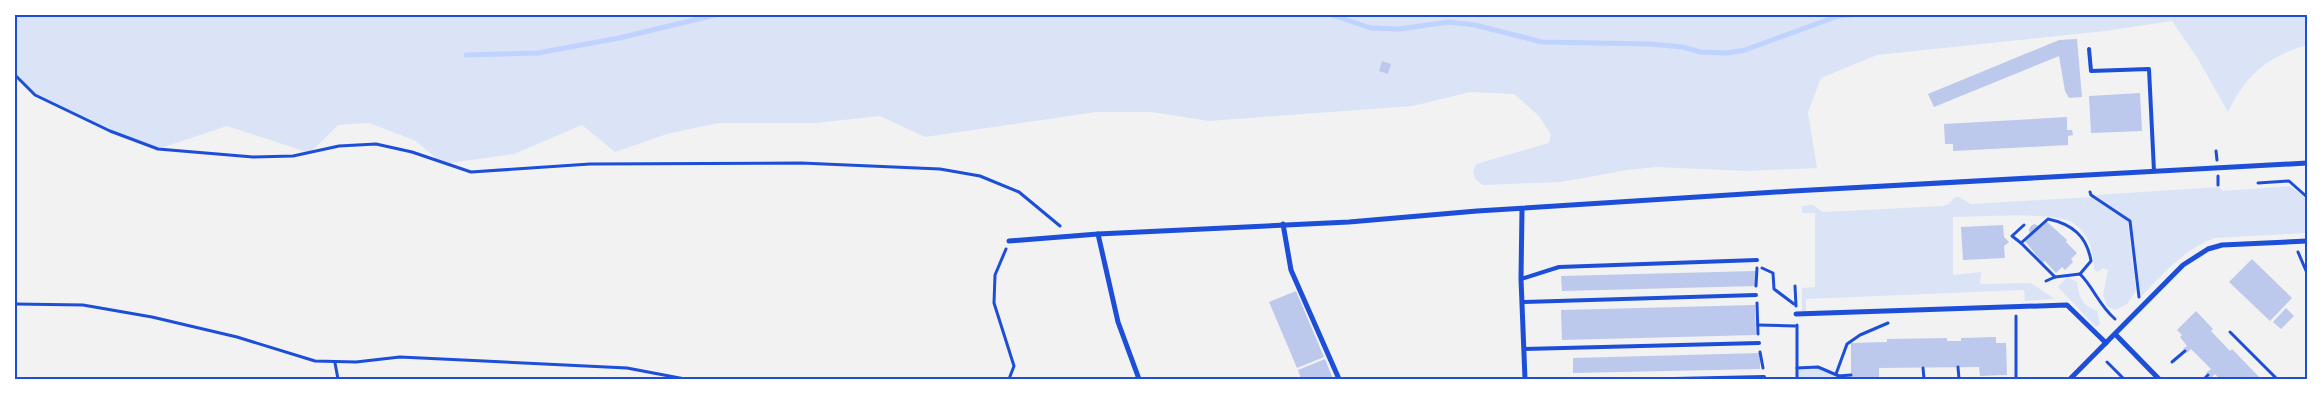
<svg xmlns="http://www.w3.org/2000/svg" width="2322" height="394" font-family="'Fira Sans',sans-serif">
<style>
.green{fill:#dbe4f7}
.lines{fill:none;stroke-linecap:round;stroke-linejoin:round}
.stream{stroke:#bfd3fe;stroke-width:5}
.building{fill:#bdc9ec}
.path{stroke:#1d4ed8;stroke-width:3}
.service{stroke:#1d4ed8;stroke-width:4}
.minor{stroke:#1d4ed8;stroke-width:5}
.neatline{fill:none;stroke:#1d4ed8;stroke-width:2}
</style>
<rect width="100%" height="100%" fill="#f2f2f2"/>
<g class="green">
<path d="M15,15H2307V45C2267,57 2246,75 2228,112L2198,59L2172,21L2105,31L1877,55L1821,78L1808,112L1817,168L1746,171L1656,167L1627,170L1561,182L1483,185L1476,180L1473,172L1476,164L1549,143L1551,135L1539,116L1514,94L1470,92L1413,106L1209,121L1151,112H1096L925,137L880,116L816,123H718L667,134L615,152L582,125L514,154L443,164L416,141L369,123L338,125L310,153L227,126L158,149L110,131L35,95L15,74Z"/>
<path d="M2290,186L2307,199V233L2214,238C2184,250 2163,273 2141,297L2131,220L2095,195L2219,187L2223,191Z"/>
<path d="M1955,197H1959L1971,204L2091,197L2128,222L2136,291L2127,304L2115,310L2107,306L2103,295L2108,270L2103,268L2098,272L2094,270C2093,251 2090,234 2073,223C2055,211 1977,217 1953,217V275L1981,272L1980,284L2031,283L2055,299L2025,301L2024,290L1806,299V311H1802V288L1815,287V213H1802V206L1813,205L1823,212L1943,206L1949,204Z"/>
<path d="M2067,277L2077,282C2079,297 2082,305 2097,311L2100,324L2096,327L2058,287Z"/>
<polygon points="1818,367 1839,376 1838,379 1797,379 1797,368"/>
</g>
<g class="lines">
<g class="stream">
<polyline points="1332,15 1371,28 1399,29 1449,22 1475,25 1542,42 1650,44 1683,47 1700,52 1727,53 1745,50 1838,16 1850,15"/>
<polyline points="466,55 538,53 619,38 715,15"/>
</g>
</g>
<g class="building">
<polygon points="2077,39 2082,97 2069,98 2065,91 2059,56 1934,107 1928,94 2059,40"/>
<polygon points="1382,61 1391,64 1388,74 1379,71"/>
<polygon points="2140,93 2142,131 2091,133 2089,96"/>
<polygon points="2067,117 2067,130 2072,130 2073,135 2068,136 2068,145 1953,151 1953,144 1945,144 1944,124"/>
<polygon points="2045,220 2067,240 2066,242 2077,253 2071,259 2073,262 2065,270 2062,267 2056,273 2045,261 2043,263 2024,240 2030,234 2029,229 2031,226 2034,224 2039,226"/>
<polygon points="2003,225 2004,237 2009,242 2004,246 2005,258 1963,260 1961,227"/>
<polygon points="2252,259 2292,298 2270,321 2229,282"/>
<polygon points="1756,271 1756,286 1562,291 1561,276"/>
<polygon points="1296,291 1324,357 1297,368 1269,302"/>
<polygon points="1755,305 1756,335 1562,340 1561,310"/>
<polygon points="2286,308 2294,316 2281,329 2273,322"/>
<polygon points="2196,311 2213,329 2211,331 2230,351 2232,349 2260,378 2262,377 2265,379 2220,379 2215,374 2211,378 2206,373 2211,369 2191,349 2187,353 2183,349 2187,346 2180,337 2182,335 2177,330"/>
<polygon points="1996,337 1996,343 2006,343 2007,375 1980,376 1979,367 1879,368 1879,379 1851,379 1851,343 1887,342 1887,339 1947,338 1947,341 1961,341 1961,338"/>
<polygon points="1760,353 1760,369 1573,373 1573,358"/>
<polygon points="1325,359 1333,379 1301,379 1298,370"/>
</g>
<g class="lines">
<g class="path">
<polyline points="15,75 35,95 110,131 158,149 253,157 293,156 339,146 376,144 412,152 471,172 590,164 801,163 940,169 980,176 1019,192 1060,226"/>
<polyline points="2216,151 2217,160"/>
<polyline points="2218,176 2218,185"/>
<polyline points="2258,183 2289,181 2307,197"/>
<polyline points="2090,192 2091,195 2130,221 2139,297"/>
<polyline points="2021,243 2012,236 2024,225"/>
<polyline points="1006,249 995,275 994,303 1014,366 1009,379"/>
<polyline points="2298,252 2307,273"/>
<polyline points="1762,268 1773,273 1774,289 1794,304"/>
<path d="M2055,277L2021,243L2048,219C2072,224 2087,236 2091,261L2080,274"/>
<path d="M2046,281L2055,277L2080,274C2094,288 2098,304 2115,319"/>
<polyline points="1756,286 1757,268"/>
<polyline points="1795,286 1796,306"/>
<polyline points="1757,303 1758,334"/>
<polyline points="15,304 83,305 152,317 237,337 315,361 356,362 400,357 627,368 685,379"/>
<polyline points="2016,316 2016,379"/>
<polyline points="1758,325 1795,326"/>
<polyline points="1797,325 1797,379"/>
<polyline points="2230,332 2277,379"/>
<polyline points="1760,352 1763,368"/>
<polyline points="2107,362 2124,379"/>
<polyline points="2172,362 2185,351"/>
<polyline points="335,363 338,379"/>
<polyline points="1958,367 1959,379"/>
<polyline points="1797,368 1818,367 1839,376"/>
<polyline points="1923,368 1924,379"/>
<polyline points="1836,374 1847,344 1860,335 1888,323"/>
<polyline points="1838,379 1839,376 1851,375"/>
<polyline points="2204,379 2208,375"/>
</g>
<g class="service">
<polyline points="2089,49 2091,71 2149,69 2154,171"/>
<polyline points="1521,279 1559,267 1757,260"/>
<polyline points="1522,302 1756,295"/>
<polyline points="1524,349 1759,343"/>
<polyline points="1674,379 1764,377"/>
</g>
<g class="minor">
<polyline points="1522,209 1521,279 1525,379"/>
<polyline points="1283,224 1291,270 1339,379"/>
<polyline points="1098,234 1118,322 1139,379"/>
<polyline points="1009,241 1098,234 1349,222 1477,211 1793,191 2307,163"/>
<polyline points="1796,314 2067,305 2106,343"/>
<polyline points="2115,334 2159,379"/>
<polyline points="2070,379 2183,265 2208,249 2222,245 2307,241"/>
</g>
</g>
<rect width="2322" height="394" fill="none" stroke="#ffffff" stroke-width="32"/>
<rect x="16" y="16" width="2290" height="362" class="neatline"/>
</svg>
